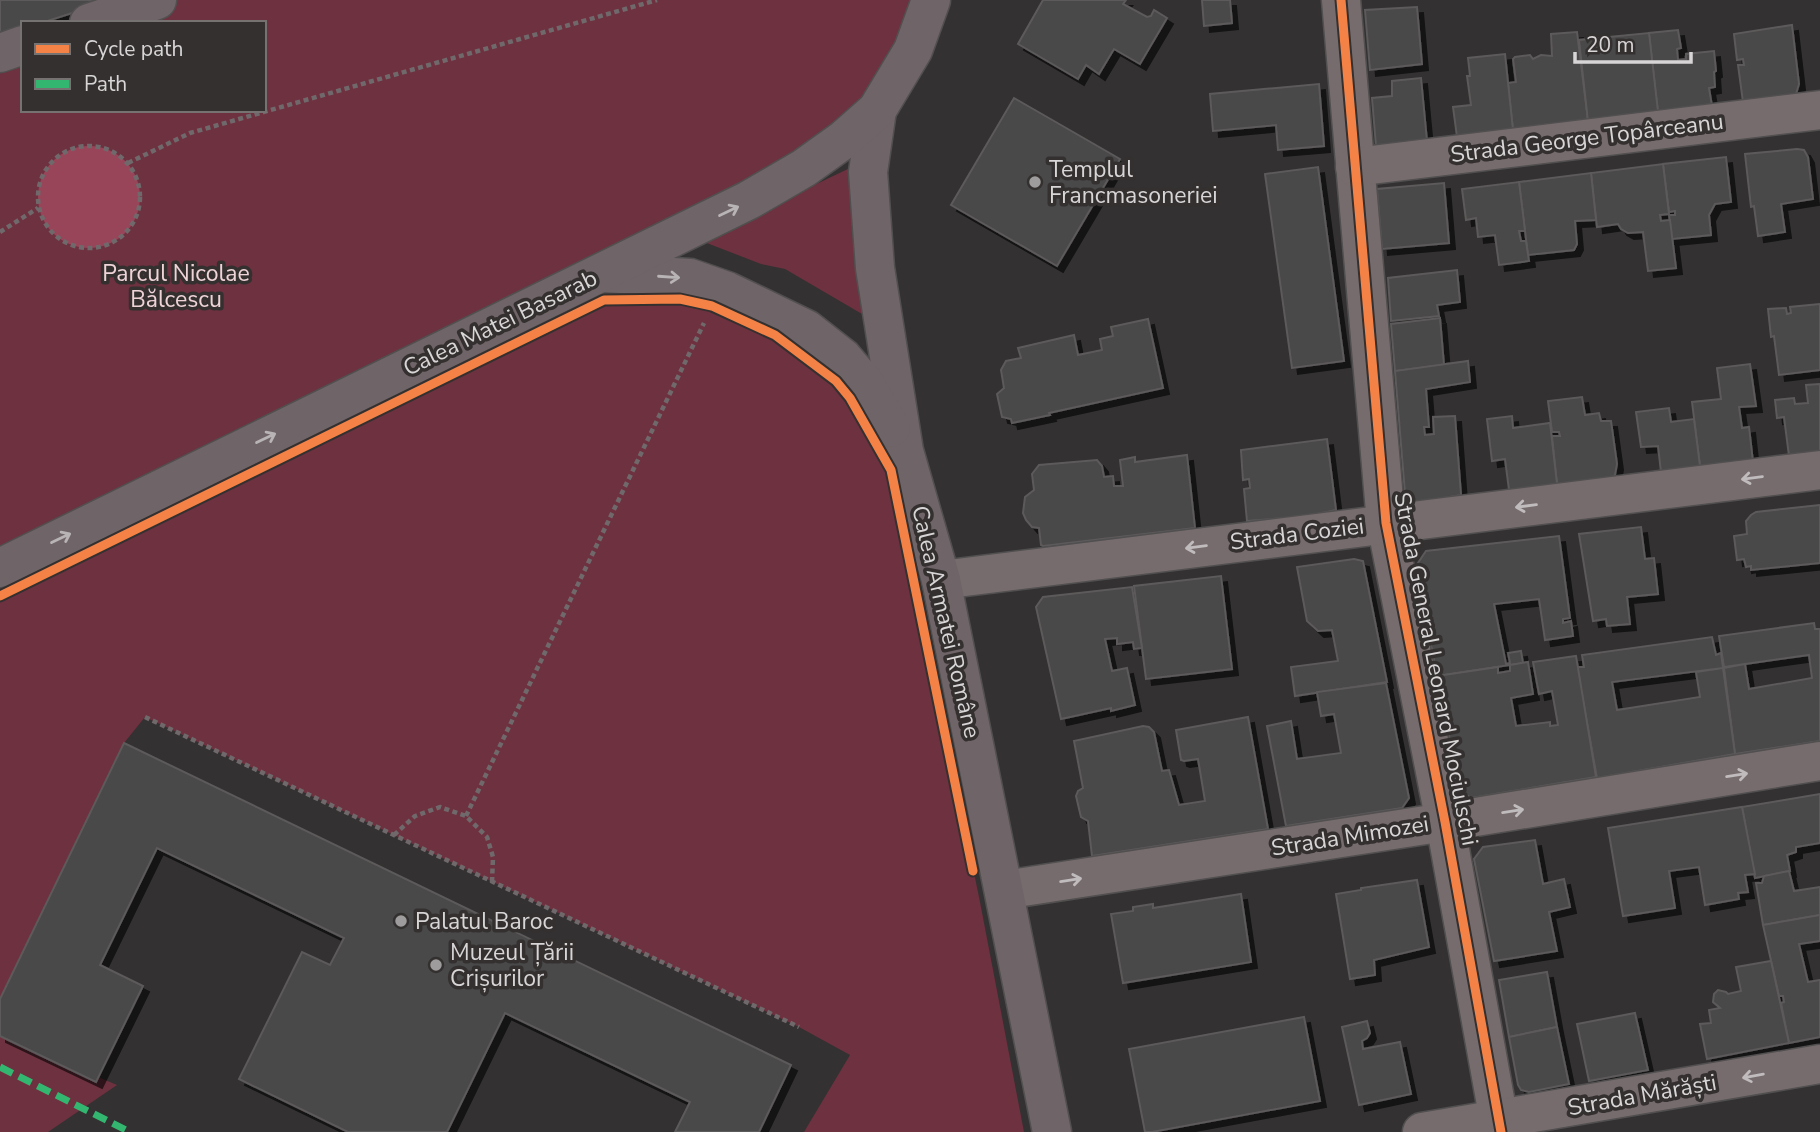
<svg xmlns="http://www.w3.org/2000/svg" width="1820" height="1132" font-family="'Nunito Sans',sans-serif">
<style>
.green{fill:#6e3140}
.water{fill:#984559}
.building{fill:#4a4848;stroke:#5c5a5a;stroke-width:2;filter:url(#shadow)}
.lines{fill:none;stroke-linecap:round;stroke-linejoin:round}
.street-casing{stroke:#514f4f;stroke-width:41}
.secondary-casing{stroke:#514f4f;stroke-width:41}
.path{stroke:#70696b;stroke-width:4.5;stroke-dasharray:5 3.5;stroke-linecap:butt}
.street{stroke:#766c6d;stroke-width:38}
.secondary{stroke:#6f6467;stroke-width:38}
.quiet{stroke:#33b770;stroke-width:7;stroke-dasharray:14 7;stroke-linecap:butt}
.cycleway-casing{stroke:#343030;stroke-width:13}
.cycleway{stroke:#f48246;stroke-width:9}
.oneway{stroke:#b8b3b5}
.oneway2{stroke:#c0bbbc}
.poi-dot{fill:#9e9c9c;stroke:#343030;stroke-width:2.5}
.labels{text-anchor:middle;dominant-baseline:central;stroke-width:7;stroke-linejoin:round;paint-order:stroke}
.street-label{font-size:23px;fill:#d8d5d6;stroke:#343030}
.poi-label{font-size:23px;fill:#d8d5d6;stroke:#343030;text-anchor:start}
.park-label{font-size:23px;fill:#eed3d7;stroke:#343030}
</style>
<defs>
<filter id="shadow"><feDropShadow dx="6" dy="6" stdDeviation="0" flood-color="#0009"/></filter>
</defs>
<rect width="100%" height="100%" fill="#333131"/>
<g class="green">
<polygon points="157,0 931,0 877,110 603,273 799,316 811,360 836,381 850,398 891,470 980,902 1024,1132 804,1132 850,1055 799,1027 145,717 124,743 0,999 0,53 23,45 23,110 264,110 264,23 89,23"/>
<polygon points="852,167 874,321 785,269 761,264 699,240"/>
<polygon points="0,1035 117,1085 48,1132 0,1132"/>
</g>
<circle class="water" cx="89" cy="197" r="51"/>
<g class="building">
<polygon points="0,0 113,0 41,23 23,23 23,29 0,36"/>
<polygon points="1043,0 1126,0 1123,4 1147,17 1151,16 1154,10 1167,18 1140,64 1114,49 1099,74 1086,65 1078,79 1018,44"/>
<polygon points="1202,0 1230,0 1232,23 1204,26"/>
<polygon points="1417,7 1422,64 1370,70 1365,10"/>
<polygon points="1792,25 1799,84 1796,94 1743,102 1738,65 1744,65 1743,59 1737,60 1734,34"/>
<polygon points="1678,30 1681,48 1677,49 1678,60 1686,59 1686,54 1714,51 1716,71 1714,72 1715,87 1709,88 1712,106 1658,112 1649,33"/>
<polygon points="1577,32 1588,121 1513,130 1508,83 1516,82 1513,59 1515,57 1530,55 1533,59 1541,55 1552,56 1551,34"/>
<polygon points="1649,33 1658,112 1588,121 1579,40"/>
<polygon points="1505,54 1513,130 1457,137 1453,107 1471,105 1467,76 1470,76 1468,58"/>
<polygon points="1421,78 1427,141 1376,146 1372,98 1392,96 1392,81"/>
<polygon points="1319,84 1324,146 1278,150 1276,125 1213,131 1210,94"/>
<polygon points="1014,98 1120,159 1057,266 951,205"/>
<polygon points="1797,149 1804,150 1808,157 1813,199 1781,204 1785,232 1758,236 1754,206 1751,207 1745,154"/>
<polygon points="1726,157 1731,202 1715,204 1709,215 1711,235 1672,239 1669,215 1675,215 1675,211 1669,212 1663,164"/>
<polygon points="1663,164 1669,214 1660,215 1661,221 1670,220 1676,268 1648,271 1643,232 1628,233 1621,229 1618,224 1597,227 1591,173"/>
<polygon points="1318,167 1344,361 1292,368 1265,174"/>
<polygon points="1591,173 1596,220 1575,221 1577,244 1574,250 1528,255 1519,182"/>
<polygon points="1519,182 1525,231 1519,231 1521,241 1526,241 1529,261 1499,265 1495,235 1478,237 1476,218 1466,220 1462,189"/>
<polygon points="1444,183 1449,243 1382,249 1377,189"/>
<polygon points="1457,270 1460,302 1437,305 1439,316 1391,321 1388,278"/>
<polygon points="1820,304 1820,370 1779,375 1774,336 1771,337 1768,309 1786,308 1787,314 1791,313 1790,307"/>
<polygon points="1440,318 1444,365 1395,371 1391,324"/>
<polygon points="1148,319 1163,388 1049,413 1050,415 1012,423 1011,419 1002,417 997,394 1004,388 1001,370 1006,361 1021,358 1018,348 1074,335 1078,355 1102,350 1100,339 1113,336 1111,327"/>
<polygon points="1468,361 1470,382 1426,389 1429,427 1424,427 1425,435 1434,434 1433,417 1455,416 1461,495 1420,502 1411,500 1405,493 1395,371"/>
<polygon points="1750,364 1756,406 1739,407 1742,428 1749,427 1753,462 1700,466 1692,402 1721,399 1717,368"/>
<polygon points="1820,384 1820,454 1789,456 1784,417 1777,418 1775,400 1794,398 1795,404 1808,403 1806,385"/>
<polygon points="1582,397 1585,415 1599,413 1601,421 1611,421 1617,464 1615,475 1610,479 1557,484 1552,436 1560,436 1559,432 1552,432 1548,401"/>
<polygon points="1669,408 1671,422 1694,419 1700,466 1661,472 1658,446 1641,447 1636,412"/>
<polygon points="1512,416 1513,428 1550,423 1557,484 1509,490 1505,459 1492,461 1487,419"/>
<polygon points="1327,439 1336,510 1307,516 1247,521 1244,489 1250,488 1249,479 1243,480 1241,450"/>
<polygon points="1187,455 1195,528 1043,546 1041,545 1039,528 1032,527 1026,520 1023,513 1025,497 1034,490 1032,474 1039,465 1097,460 1102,466 1104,477 1113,476 1114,486 1123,486 1120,460 1135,457 1135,462"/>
<polygon points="1820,505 1820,563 1751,570 1751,566 1746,567 1744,559 1737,560 1734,536 1747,534 1746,521 1751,515 1756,512"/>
<polygon points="1641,527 1645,559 1654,558 1658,594 1627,597 1630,624 1607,626 1606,619 1593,621 1579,534"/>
<polygon points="1559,536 1570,618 1563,619 1563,623 1571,621 1573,636 1545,640 1539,599 1494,604 1506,664 1510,663 1508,653 1521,651 1523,663 1437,676 1416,566 1426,551"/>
<polygon points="1354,559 1363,561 1387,682 1295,696 1291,667 1338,661 1332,630 1318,631 1307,621 1297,567"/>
<polygon points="1221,576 1232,669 1146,679 1134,586"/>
<polygon points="1132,587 1142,648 1134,649 1133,642 1117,644 1117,638 1105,639 1112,671 1127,668 1135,705 1111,711 1111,708 1061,719 1036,607 1043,597"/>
<polygon points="1814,623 1815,629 1820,629 1820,741 1735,754 1724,668 1745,664 1749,689 1812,678 1809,655 1724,667 1719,636"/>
<polygon points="1712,637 1716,655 1721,653 1723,668 1612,682 1617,710 1700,697 1696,672 1723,668 1735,754 1597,778 1577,667 1584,667 1582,655"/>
<polygon points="1576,656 1596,777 1471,798 1460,790 1437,676 1498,667 1498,673 1510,671 1510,665 1528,662 1533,694 1511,698 1516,726 1550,722 1550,726 1558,725 1552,691 1539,694 1533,662"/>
<polygon points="1386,683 1409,798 1402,808 1286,826 1267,726 1291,721 1297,759 1341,753 1334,714 1321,716 1317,692"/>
<polygon points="1248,717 1268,829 1092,856 1088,821 1081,817 1076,796 1078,791 1083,788 1074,741 1143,726 1149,727 1154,732 1162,771 1169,770 1179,805 1205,801 1198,759 1184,761 1181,760 1176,730"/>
<polygon points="124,743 791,1065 759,1132 675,1132 690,1102 505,1013 447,1132 348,1132 239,1079 302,952 330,965 344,938 157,848 100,965 143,986 96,1082 0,1036 0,999"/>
<polygon points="1820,794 1820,843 1796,847 1796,852 1787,855 1790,871 1755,878 1742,807"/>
<polygon points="1742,807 1755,874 1745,875 1748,892 1738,893 1739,899 1705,905 1699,867 1669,871 1675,908 1623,916 1608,828"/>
<polygon points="1535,840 1543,884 1564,879 1570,907 1549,912 1557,951 1494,961 1474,859 1483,847"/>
<polygon points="1789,871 1794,891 1820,887 1820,915 1763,925 1756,883 1762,883 1764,876"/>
<polygon points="1417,880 1429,947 1374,960 1375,975 1350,979 1336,894 1361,890 1361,888"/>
<polygon points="1241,894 1251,962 1123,983 1111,914 1133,911 1133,907 1153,904 1153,908"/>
<polygon points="1820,915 1820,941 1799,944 1808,982 1820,980 1820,1037 1789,1043 1781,1003 1784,1002 1783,996 1779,996 1763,925"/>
<polygon points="1771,961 1789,1043 1707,1059 1700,1024 1711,1023 1709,1010 1720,1008 1713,1002 1714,994 1718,990 1726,992 1728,994 1741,991 1736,967"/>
<polygon points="1547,972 1557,1027 1509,1037 1499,980"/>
<polygon points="1635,1013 1648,1070 1589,1081 1577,1024"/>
<polygon points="1304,1017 1320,1101 1152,1132 1145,1132 1129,1049"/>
<polygon points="1367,1021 1370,1033 1367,1038 1362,1041 1363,1049 1400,1042 1411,1094 1359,1105 1342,1027"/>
<polygon points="1557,1027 1569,1084 1529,1092 1521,1090 1518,1085 1509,1037"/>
</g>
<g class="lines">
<defs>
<g id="street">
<polyline points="1341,0 1386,523 1445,822 1501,1132"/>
<polyline points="1355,167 1820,110"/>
<polyline points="941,580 1820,470"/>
<polyline points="1004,890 1445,822 1820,761"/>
<polyline points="1422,1132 1820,1064"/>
</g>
<g id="secondary">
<polyline points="89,23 157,0"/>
<polyline points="0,53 23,45"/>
<polyline points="877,110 868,172 875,268 904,451 941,580 1052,1132"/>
<polyline points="603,273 690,278 727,291 806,329 843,358 866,385 891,428"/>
<polyline points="0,568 749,200 804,168 843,140 877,110 913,50 931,0"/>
</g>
</defs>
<use href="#street" class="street-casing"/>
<use href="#secondary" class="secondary-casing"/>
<g class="path">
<circle cx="89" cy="197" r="51"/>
<polyline points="128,163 190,133 657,0"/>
<polyline points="0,232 38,208"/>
<polyline points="145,717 799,1027"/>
<polyline points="466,816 704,323"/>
<polyline points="394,835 415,816 440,807 466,816 487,837 493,857 492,882"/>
</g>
<use href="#street" class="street"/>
<use href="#secondary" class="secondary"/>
<polyline class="quiet" points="0,1067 130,1132"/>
<defs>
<g id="cycleway">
<polyline points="1341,0 1386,523 1445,822 1501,1132"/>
<polyline points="0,596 604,300 680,299 712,306 775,335 836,381 850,398 891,470 973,871"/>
</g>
</defs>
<use href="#cycleway" class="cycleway-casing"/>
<use href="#cycleway" class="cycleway"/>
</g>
<defs><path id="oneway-shaft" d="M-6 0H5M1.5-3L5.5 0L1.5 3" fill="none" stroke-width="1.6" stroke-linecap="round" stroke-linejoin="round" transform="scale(1.75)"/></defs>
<g class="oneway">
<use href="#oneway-shaft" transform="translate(729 211) rotate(-26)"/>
<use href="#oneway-shaft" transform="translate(669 277) rotate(4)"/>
<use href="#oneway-shaft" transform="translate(266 438) rotate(-26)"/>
<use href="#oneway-shaft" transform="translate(61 538) rotate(-26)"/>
</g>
<g class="oneway2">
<use href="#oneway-shaft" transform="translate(1752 478) rotate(173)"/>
<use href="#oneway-shaft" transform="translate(1526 506) rotate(173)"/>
<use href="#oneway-shaft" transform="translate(1196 547) rotate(173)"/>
<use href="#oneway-shaft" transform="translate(1737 775) rotate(-9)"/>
<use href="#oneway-shaft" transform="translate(1513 811) rotate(-9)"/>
<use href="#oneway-shaft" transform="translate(1071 880) rotate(-9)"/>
<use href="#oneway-shaft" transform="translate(1753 1076) rotate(170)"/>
</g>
<g class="poi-dot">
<circle cx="1035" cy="182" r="7"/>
<circle cx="401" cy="921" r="7"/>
<circle cx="436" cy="965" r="7"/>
</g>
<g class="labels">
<g class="street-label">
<text transform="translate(1587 138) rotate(-7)">Strada George Topârceanu</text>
<text transform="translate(500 323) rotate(-26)">Calea Matei Basarab</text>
<text transform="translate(1297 534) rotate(-7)">Strada Coziei</text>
<text transform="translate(946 622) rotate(77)">Calea Armatei Române</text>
<text transform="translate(1436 669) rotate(79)">Strada General Leonard Mociulschi</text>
<text transform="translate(1350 836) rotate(-9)">Strada Mimozei</text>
<text transform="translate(1642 1095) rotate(-10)">Strada Mărăști</text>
</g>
<g class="poi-label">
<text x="1049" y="169">Templul<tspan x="1049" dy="26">Francmasoneriei</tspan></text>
<text x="415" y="921">Palatul Baroc</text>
<text x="450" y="952">Muzeul Țării<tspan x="450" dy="26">Crișurilor</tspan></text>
</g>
<g class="park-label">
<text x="176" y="273">Parcul Nicolae<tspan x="176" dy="26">Bălcescu</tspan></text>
</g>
</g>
<rect x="21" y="21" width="245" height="91" fill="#343030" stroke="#767272" stroke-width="2"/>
<rect x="35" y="44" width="35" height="10" fill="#f48246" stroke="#767272" stroke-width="2"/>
<text x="84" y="56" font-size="21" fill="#d8d5d6">Cycle path</text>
<rect x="35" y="79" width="35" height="10" fill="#33b770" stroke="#767272" stroke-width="2"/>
<text x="84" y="91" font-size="21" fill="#d8d5d6">Path</text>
<path d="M1575 52v10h116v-10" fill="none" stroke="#d8d5d6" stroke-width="3.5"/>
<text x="1586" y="52" font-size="21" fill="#d8d5d6" stroke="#343030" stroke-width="5" paint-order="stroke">20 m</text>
</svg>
